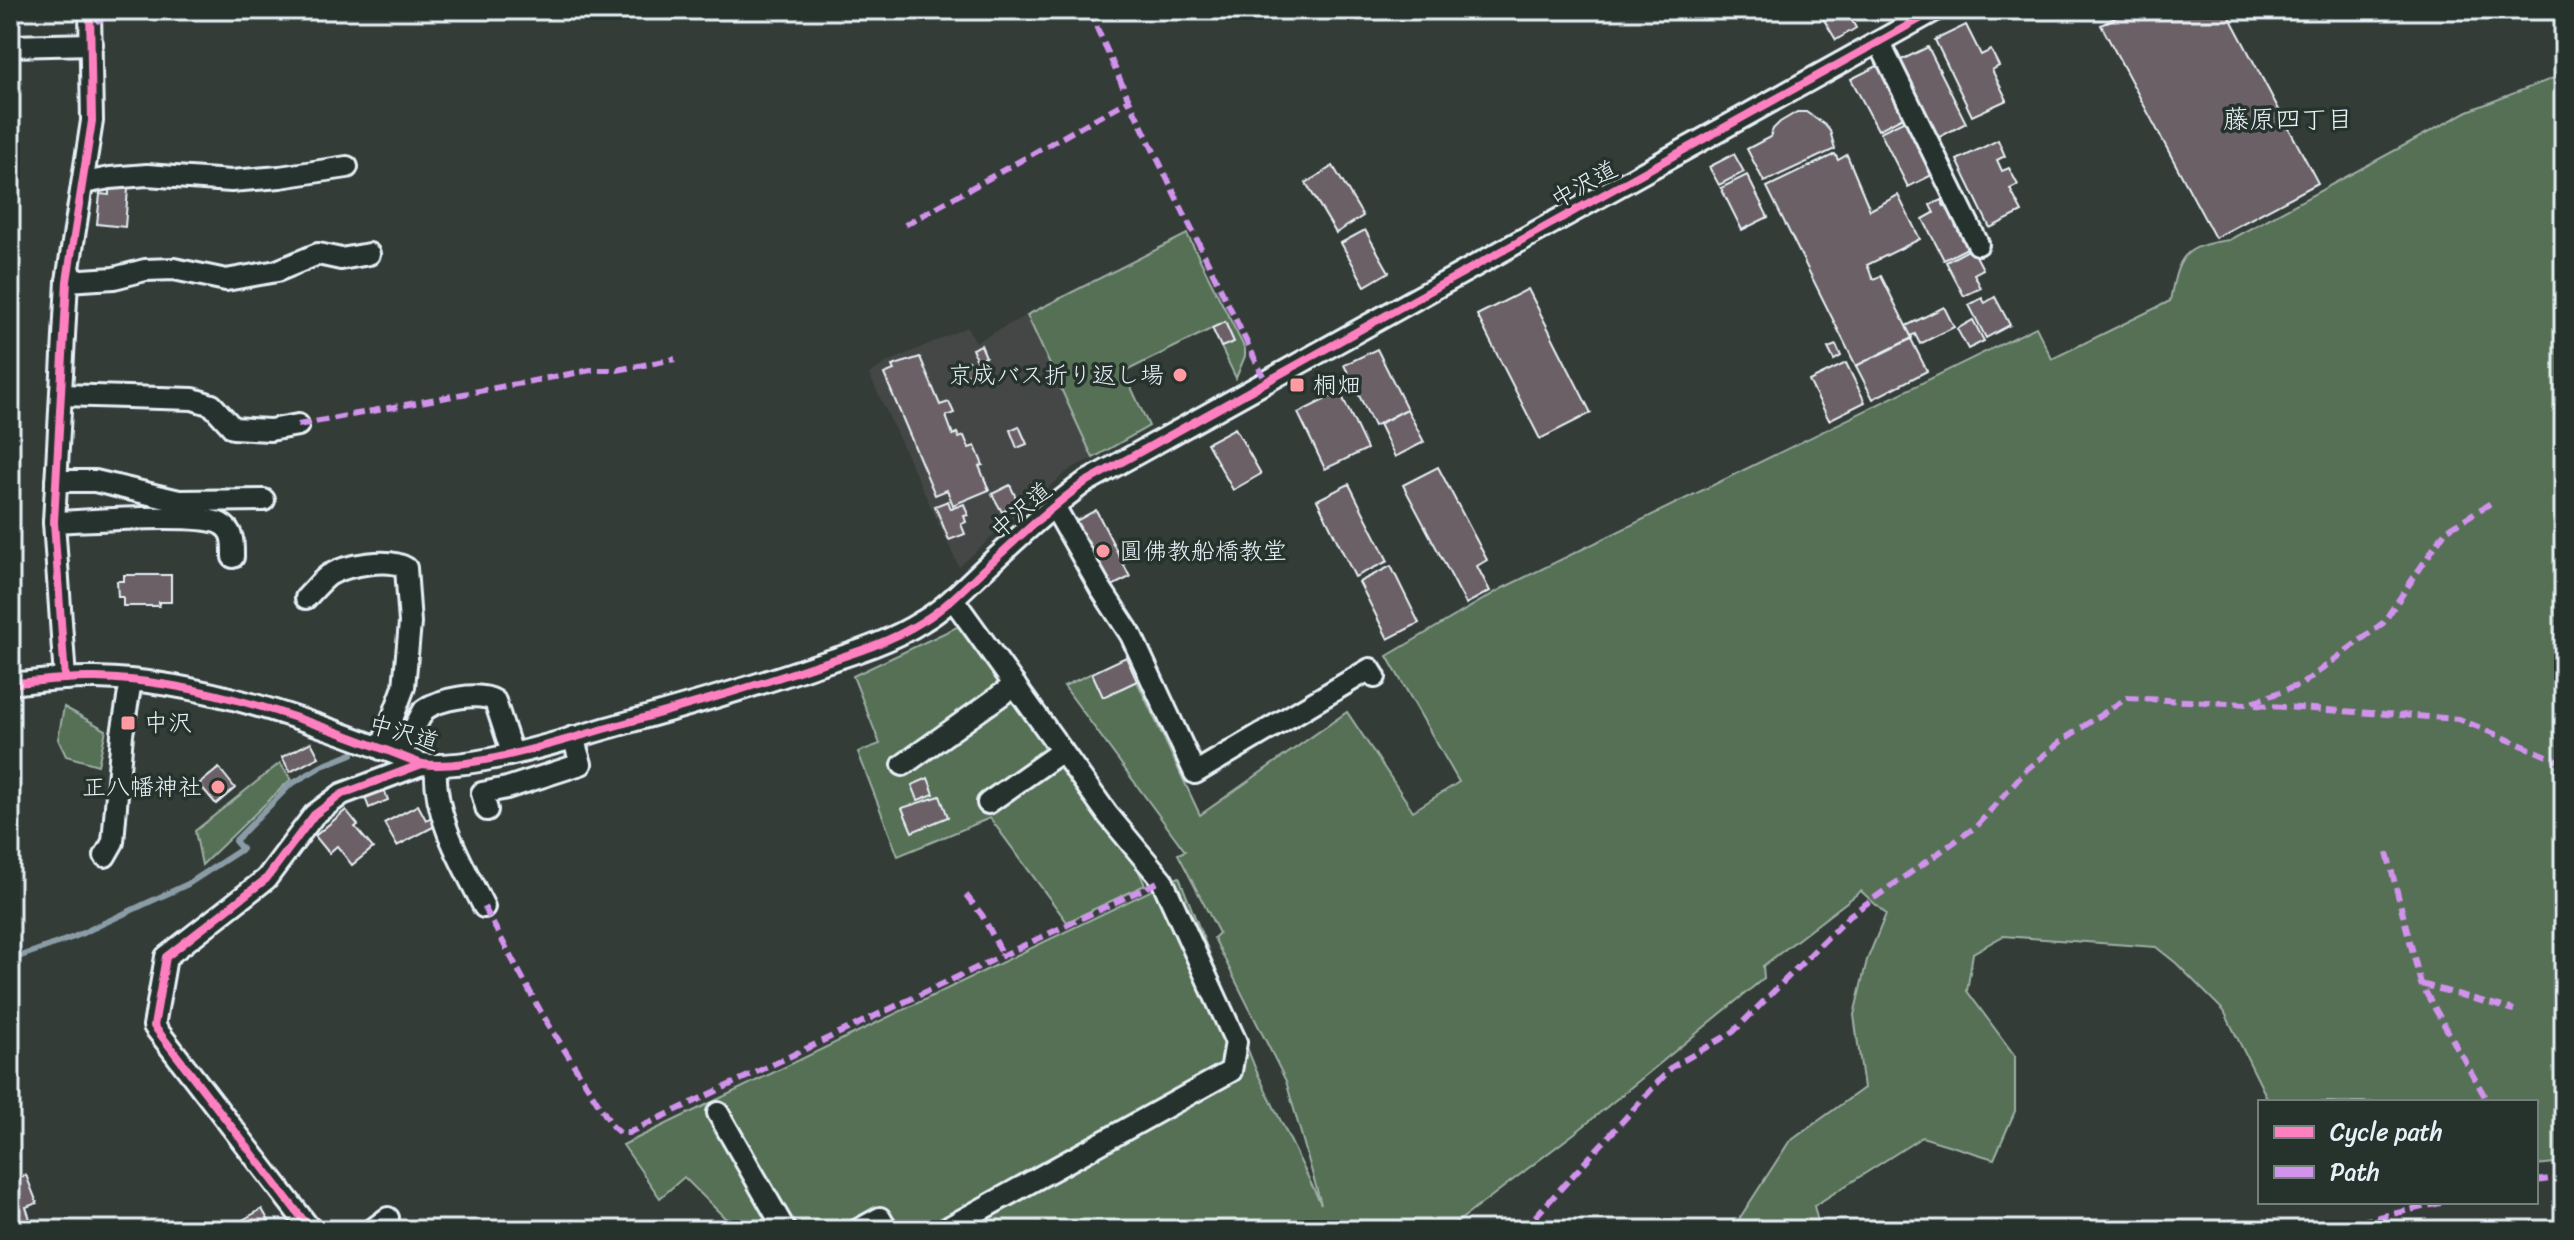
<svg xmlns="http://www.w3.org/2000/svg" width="2574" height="1240" font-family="Sriracha,'Klee One',sans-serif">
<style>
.built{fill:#444746}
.green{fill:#556f55;stroke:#9eb0a6;stroke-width:2}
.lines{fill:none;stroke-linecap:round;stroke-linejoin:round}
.stream{stroke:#8a9ca6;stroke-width:6}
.building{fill:#6b6065;stroke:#e8f1f8;stroke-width:2}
.minor-casing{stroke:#e8f1f8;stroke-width:26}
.minor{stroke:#26332d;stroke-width:20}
.quiet{stroke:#d193ec;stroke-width:6;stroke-dasharray:12 6;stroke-linecap:butt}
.cycleway-casing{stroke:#26332d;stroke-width:13}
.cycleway{stroke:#ff80c0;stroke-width:8}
.poi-dot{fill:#ff9aa2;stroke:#26332d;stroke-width:3}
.labels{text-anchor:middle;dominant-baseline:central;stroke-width:7;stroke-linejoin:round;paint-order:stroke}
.street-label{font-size:24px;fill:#e8f1f8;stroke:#26332d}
.poi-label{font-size:24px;fill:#e8f1f8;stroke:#26332d;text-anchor:start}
.neighbourhood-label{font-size:26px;fill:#e8f1f8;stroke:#26332d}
</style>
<rect width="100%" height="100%" fill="#343c38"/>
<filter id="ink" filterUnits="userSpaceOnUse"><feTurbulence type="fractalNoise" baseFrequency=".0125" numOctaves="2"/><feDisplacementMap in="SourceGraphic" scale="16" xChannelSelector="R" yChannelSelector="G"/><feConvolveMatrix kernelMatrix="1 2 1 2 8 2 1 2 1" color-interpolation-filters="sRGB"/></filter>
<g filter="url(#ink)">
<polygon class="built" points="1027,315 1093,458 1072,468 1029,503 959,567 869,374 886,363 967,327 976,342"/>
<g class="green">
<path d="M2564,74V1162L2536,1165V1102H2269L2224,1011L2176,963L2156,947L2003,936L1973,953L1967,991L2015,1056V1111L1994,1159L1922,1137L1814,1206L1820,1230H1732L1789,1142L1864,1088L1854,1015L1867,960L1886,914L1861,891L1763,966L1764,978L1580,1129L1447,1230H737L684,1177L660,1198L623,1145L1179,877L1256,1070L1321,1204L1286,1081L1214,938L1219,933L1178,854L1185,851L1064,686L1092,673L1104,697L1137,681L1200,815L1347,712L1413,811L1459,782L1387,656L1503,588L2036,327L2052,359L2170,301C2178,257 2182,246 2229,240L2468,111Z"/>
<polygon points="1187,234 1245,349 1245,356 1236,378 1221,347 1233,342 1225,322 1124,372 1149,426 1093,458 1027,315"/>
<polygon points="961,625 1137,867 1145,885 1067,922 990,818 898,856 858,752 880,744 853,676"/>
<polygon points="64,707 106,730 98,765 66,756 58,739"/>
<polygon points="280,763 291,779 202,865 195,831"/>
</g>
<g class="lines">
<polyline class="stream" points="10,960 74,937 188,884 242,849 235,841 290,785 322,766 352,754"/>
</g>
<g class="building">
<polygon points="1818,10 1846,10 1856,28 1836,40"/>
<polygon points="2130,10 2226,10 2318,183 2215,238 2101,25"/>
<polygon points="1966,25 1981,55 1991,50 1999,66 1992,70 2007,100 1972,116 1935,40"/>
<polygon points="1928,47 1966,123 1936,139 1897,62"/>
<polygon points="1879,65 1905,116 1878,130 1851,79"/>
<polygon points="1797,112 1806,112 1825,125 1830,131 1835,149 1764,182 1747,149 1770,137 1773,129 1780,122"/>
<polygon points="1907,119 1934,174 1908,187 1880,132"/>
<polygon points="1998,140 2005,156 1997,160 2002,171 2009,168 2018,185 2010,189 2022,212 1990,228 1957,160"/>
<polygon points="1734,154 1744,172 1719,185 1709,167"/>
<polygon points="1835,154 1838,160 1847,155 1870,210 1898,195 1920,239 1867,265 1873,279 1881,276 1912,338 1856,366 1767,187"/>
<polygon points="1333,166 1363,216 1336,233 1306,183"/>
<polygon points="1747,175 1768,217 1742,230 1721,188"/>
<polygon points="109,187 128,189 125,227 97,224 100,194 109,195"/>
<polygon points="1941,200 1944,206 1949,203 1971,246 1944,260 1923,219 1934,213 1930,205"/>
<polygon points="1365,230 1389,272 1365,286 1341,243"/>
<polygon points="1972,248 1983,269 1974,274 1981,288 1964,296 1946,262"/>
<polygon points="1528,289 1591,413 1540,439 1477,315"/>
<polygon points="1995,297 2010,325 1986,338 1969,305 1982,298 1985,303"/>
<polygon points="1944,307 1954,327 1920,344 1915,334 1911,336 1906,326"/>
<polygon points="1973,320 1984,341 1968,349 1957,329"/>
<polygon points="1225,322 1234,342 1221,347 1212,328"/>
<polygon points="1911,339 1927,371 1873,399 1856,366"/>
<polygon points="981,345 986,357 977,361 972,349"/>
<polygon points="1836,345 1841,356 1834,360 1828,348"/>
<polygon points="1377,349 1407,409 1374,426 1344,365"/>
<polygon points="920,357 940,405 949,402 954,413 946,416 953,435 957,433 959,438 964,436 969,448 975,446 983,465 979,466 989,490 953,505 947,490 935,495 884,374 894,370 892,366"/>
<polygon points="969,361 974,372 962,377 958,366"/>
<polygon points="1846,363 1865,402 1829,420 1809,381"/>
<polygon points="1340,392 1367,449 1325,469 1298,413"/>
<polygon points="1407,409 1424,442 1395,457 1379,424"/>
<polygon points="1019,426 1027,444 1017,448 1010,430"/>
<polygon points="1235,428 1261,474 1233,490 1207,443"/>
<polygon points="1438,467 1487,560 1477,566 1490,591 1466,604 1403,485"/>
<polygon points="1349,484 1388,561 1355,577 1317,500"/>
<polygon points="1010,485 1019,504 1002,512 992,494"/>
<polygon points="948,501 951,509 964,504 968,515 964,516 966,522 961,524 965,534 949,540 935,506"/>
<polygon points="1096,510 1130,577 1108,588 1074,522"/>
<polygon points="1391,566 1419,623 1388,639 1359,582"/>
<polygon points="124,575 171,575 171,602 159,602 159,606 123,606 123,597 118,597 117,581 124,581"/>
<polygon points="1126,657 1137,681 1103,697 1092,673"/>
<polygon points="311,742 319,757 290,772 282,757"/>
<polygon points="219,768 235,788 216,804 199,784"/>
<polygon points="928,778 934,794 918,800 912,785"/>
<polygon points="384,789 388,800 369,808 365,797"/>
<polygon points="940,796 948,817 912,832 902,808"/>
<polygon points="418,805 426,820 430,818 435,826 397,846 384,823"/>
<polygon points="346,810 358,825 355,827 373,848 352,865 337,846 329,853 315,836"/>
<polygon points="26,1175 37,1203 26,1207 30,1219 10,1228 10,1186 16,1183 15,1180"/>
<polygon points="262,1209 274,1230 225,1230"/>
</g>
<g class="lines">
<defs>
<g id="minor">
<polyline points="1879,42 1978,244"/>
<polyline points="10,46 92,44"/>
<polyline points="84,183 110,178 147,175 231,181 280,177 347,167"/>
<polyline points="67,281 114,278 145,270 174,269 226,280 277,271 318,254 341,259 369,254"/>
<polyline points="61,395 193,399 212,405 233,428 270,430 298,425"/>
<polyline points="56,481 95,481 179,501 264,500"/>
<polyline points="1054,506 1101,589 1131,635 1195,773 1370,669 1375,677"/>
<path d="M54,522C84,521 200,512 221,524C234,531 233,544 233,557"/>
<path d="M306,598C313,591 321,581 329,575C346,565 390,557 406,568L410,623L404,687L381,749"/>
<polyline points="65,679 54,522 67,281 92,121 90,10"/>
<path d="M10,684C38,681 67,677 96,678C207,680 320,725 422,764C473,771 567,739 618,725C683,707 747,689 810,667C848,655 889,643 923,621C945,608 964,588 983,570C1016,540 1048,509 1084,483L1936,10"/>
<path d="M399,755L424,710C439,699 479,691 495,701L512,753"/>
<polyline points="903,765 1015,685"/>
<path d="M436,766C433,816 462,863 484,907"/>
<polyline points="988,803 1062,751"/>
<polyline points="487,810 482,793 507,788 581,764 573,737"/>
<polyline points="105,856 113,842 122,734 131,681"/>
<polyline points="718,1113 785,1230"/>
<polyline points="311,1230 154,1026 166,957 266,879 314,815 342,794 422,764"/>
<polyline points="372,1230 388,1218"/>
<polyline points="858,1230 880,1218 887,1230"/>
<polyline points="944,1230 1231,1071 1236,1042 1162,880 1108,815 953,599"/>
</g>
</defs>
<use href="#minor" class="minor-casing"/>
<use href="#minor" class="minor"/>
<g class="quiet">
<polyline points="1089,10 1129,100 1266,382"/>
<polyline points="91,23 130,10"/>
<polyline points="905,225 1129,100"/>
<polyline points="298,425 591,370 617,370 675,359"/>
<polyline points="2255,705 2459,719 2564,763"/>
<polyline points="2387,853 2421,984 2488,1102"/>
<polyline points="966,895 982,915 1003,955"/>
<polyline points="484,907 542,1014 613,1127 620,1133 628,1133 1162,880"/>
<polyline points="2421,984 2514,1010"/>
<polyline points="2536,1181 2564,1177"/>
<polyline points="1523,1230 1672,1067 1733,1032 1850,915 1977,826 2027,769 2064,739 2127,698 2247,704 2302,684 2383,623 2446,530 2491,503"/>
<polyline points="2324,1230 2444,1202"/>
</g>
<defs>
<g id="cycleway">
<polyline points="65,679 54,522 67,281 92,121 90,10"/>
<path d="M10,684C38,681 67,677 96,678C207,680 320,725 422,764C473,771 567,739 618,725C683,707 747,689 810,667C848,655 889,643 923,621C945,608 964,588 983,570C1016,540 1048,509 1084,483L1936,10"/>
<polyline points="311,1230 154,1026 166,957 266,879 314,815 342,794 422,764"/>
</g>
</defs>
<use href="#cycleway" class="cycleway-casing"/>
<use href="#cycleway" class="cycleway"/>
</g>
</g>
<g class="poi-dot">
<circle cx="1180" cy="375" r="8"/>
<rect x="1289" y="377" width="16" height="16" rx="4"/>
<circle cx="1103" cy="551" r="8"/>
<rect x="120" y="715" width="16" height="16" rx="4"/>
<circle cx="218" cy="787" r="8"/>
</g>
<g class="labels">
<g class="street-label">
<text transform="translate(1584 184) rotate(-29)">中沢道</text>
<text transform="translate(1021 510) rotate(-41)">中沢道</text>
<text transform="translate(404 733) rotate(16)">中沢道</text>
</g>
<g class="poi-label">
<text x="1164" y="375" text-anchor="end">京成バス折り返し場</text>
<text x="1313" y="385">桐畑</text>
<text x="1119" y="551">圓佛教船橋教堂</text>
<text x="144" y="723">中沢</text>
<text x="202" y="787" text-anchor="end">正八幡神社</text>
</g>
<g class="neighbourhood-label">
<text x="2288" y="119">藤原四丁目</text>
</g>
</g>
<rect width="2574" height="1240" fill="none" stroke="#26332d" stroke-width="40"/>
<rect x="20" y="20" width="2534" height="1200" fill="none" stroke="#e8f1f8" stroke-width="3" filter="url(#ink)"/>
<rect x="2258" y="1100" width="280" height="104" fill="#26332d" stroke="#747f7e" stroke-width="2"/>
<rect x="2274" y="1126" width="40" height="12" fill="#ff80c0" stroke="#747f7e" stroke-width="2"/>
<text x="2330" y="1140" font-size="24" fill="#e8f1f8">Cycle path</text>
<rect x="2274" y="1166" width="40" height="12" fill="#d193ec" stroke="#747f7e" stroke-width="2"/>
<text x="2330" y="1180" font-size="24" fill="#e8f1f8">Path</text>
</svg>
